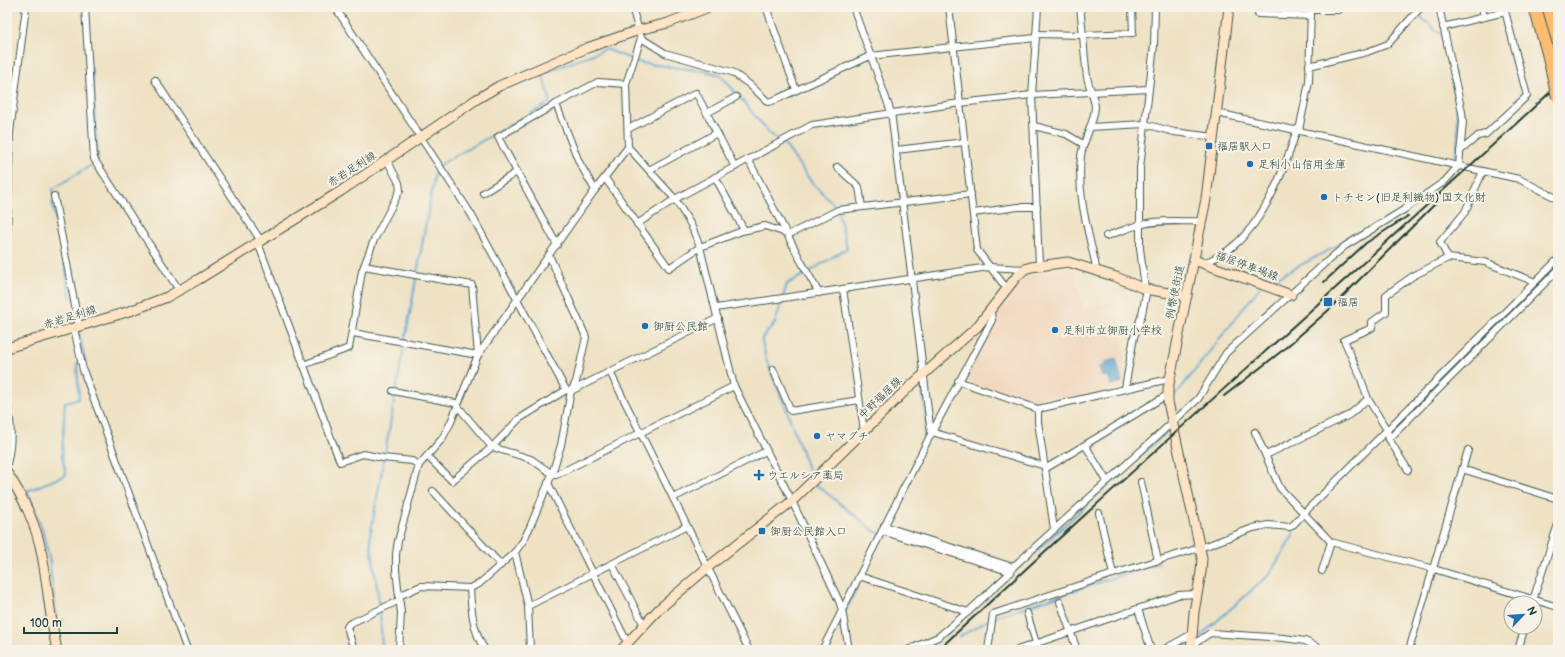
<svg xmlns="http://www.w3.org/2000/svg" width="1565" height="657" font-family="'Balsamiq Sans','Klee One',sans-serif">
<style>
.built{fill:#f0d6bc}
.water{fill:#5ba6d3;stroke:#3d7284}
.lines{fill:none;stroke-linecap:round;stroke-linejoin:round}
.stream{stroke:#5ba6d3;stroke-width:2}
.street-casing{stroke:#3e564a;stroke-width:8}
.secondary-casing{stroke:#3e564a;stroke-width:11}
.highway-casing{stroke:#3e564a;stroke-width:14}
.street{stroke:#fff;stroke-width:6}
.secondary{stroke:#fee4c5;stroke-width:9}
.highway{stroke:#fdbc6f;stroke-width:12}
.rail{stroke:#1f3d34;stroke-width:2}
.highway-bridge-casing{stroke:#3e564a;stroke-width:14;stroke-linecap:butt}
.highway-bridge{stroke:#fdbc6f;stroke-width:12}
.poi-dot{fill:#1f6fb2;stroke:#f7f3e8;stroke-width:1.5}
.labels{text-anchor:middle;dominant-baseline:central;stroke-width:4;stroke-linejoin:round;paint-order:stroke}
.poi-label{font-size:11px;fill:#1f3d34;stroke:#f7f3e8;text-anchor:start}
.street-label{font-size:11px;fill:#1f3d34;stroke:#f7f3e8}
</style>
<rect width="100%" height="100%" fill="#f7f3e8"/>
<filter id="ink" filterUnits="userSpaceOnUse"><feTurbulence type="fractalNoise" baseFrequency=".025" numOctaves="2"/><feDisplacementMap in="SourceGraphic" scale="8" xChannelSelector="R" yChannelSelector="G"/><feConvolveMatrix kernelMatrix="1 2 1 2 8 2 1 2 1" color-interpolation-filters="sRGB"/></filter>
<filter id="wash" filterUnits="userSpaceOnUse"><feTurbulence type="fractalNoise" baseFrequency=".012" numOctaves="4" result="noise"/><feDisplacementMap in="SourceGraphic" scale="16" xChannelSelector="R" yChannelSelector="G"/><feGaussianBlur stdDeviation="0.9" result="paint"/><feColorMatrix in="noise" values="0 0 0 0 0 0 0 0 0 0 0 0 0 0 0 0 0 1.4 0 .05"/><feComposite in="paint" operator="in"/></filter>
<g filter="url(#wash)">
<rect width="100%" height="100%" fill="#efe2c4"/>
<polygon class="built" points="1062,270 1074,271 1083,309 1113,301 1119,310 1126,372 1123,387 1038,406 962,380 994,320 1024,278 1049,271"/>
<polygon class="water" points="1116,359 1122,382 1111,385 1108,375 1102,377 1099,367 1106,365 1105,362"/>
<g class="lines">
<g class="stream">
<polyline points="1414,7 1413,11 1442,35 1454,91"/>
<path d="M1423,193C1431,187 1440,180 1447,173C1462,157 1458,116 1455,95"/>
<polyline points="53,195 53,189 98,161 92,68"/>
<polyline points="52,201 71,299"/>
<polyline points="1267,283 1357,235"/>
<polyline points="78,330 85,361 83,362"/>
<polyline points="921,380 928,437"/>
<polyline points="1173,396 1178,392 1260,287"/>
<polyline points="811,477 787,411 766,359 762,341 762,338 775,323 787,284 809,272 847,248 838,212"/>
<polyline points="814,483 877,533 880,532"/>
<polyline points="1015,570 1169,430"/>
<polyline points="845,612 857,587"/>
<polyline points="994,617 1158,563"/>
<polyline points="57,624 49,557 42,529 27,491 66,475 62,456 65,402 79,399 77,364 79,363"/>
<polyline points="959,637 990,619"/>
<polyline points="942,638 951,632"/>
<polyline points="1194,639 1199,637 1269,575 1293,536 1293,532"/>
<polyline points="382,650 380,609 370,537 436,167 549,103 550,99 542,74 606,49 641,63 704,71 718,74 726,81 769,133 785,145 810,180 837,208"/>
<polyline points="917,650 938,640"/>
<polyline points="1174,650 1189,642"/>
</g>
</g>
</g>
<g filter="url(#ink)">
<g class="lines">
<defs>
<g id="street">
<polyline points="85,7 94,159 179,290"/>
<polyline points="335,7 471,214 566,390"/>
<polyline points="632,7 641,38 626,84 628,147 675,199 691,225 700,247 734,386 792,501 839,601 842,610 849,650"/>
<polyline points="766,7 796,90"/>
<polyline points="853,7 891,112 931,434"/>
<polyline points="949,7 977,250 1007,289"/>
<polyline points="1038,7 1032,95 1039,265"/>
<path d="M1080,7C1083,30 1084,54 1087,77C1089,86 1094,99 1095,106C1095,122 1083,140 1081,156C1077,193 1087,227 1095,262L1096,270"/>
<polyline points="1482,7 1484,17"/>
<polyline points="1311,10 1338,10 1339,7"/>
<polyline points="1258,14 1311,16"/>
<polyline points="1443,27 1505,12"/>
<polyline points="1036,34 1083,35 1133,33 1132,7"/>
<polyline points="641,38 665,53 732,72 750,85 768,102 775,100 870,56 1035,38"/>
<polyline points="1309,66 1367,52 1388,44 1421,7"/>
<polyline points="155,80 261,241"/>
<polyline points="556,104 498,137 557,245"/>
<polyline points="707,113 736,97"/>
<polyline points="1217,113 1519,179 1558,199"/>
<polyline points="1034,126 1066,134 1083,144"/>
<polyline points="1090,127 1145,124 1174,132 1214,137"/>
<polyline points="628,129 696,93 735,167"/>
<polyline points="1299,130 1309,82 1311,7"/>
<polyline points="896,150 965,142"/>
<polyline points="1460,151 1478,136 1486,134 1527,96 1504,7"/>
<polyline points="748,159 802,263 819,293"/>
<polyline points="837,167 859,187 862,207"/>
<polyline points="649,170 717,133"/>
<polyline points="715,177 744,230"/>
<polyline points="605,178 669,268 700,247 742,231 765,226 786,233"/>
<polyline points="595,190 579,162 556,104 598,82 626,84"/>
<polyline points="483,193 517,172"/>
<polyline points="54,196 79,327"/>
<polyline points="973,213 1018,207 1037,207"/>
<polyline points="637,224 675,199 812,125 960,103 1032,95 1149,89"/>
<polyline points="788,235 838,210 971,194"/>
<path d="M1106,236C1117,233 1128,228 1139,225C1158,219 1182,222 1202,221"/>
<polyline points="7,238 10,132 26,7"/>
<polyline points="258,243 340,462 363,454 383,458 412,461 419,465"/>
<polyline points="1448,258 1485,262 1535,282"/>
<path d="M1204,263C1213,259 1223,255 1231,248C1264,222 1285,169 1297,129"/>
<polyline points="843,289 864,431"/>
<polyline points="1145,289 1140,248 1140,168 1154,45 1155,7"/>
<polyline points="716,308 989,267 1025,269"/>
<polyline points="74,328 83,370 187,650"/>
<polyline points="353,333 478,355 472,285 364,266"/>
<polyline points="303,365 349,348 362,271 374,240 400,190 399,183 387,160"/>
<polyline points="773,369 791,411 859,400"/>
<polyline points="610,372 749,650"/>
<polyline points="958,381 1038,409 1169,379"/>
<polyline points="1125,388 1134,337 1142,314 1147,289"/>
<polyline points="393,391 455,403 492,447 531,459 552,474 556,475 734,386"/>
<path d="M7,403C12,424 12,444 7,464"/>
<polyline points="1038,409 1038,422 1054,529"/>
<polyline points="932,432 1045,466"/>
<polyline points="1255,432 1280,488 1331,542 1434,569 1558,607"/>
<polyline points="1389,439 1558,270"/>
<polyline points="1085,445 1107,481"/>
<polyline points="1266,455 1349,415 1368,399"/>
<polyline points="427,456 452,481 492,447 519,419 566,390 571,391 718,318"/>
<polyline points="1045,469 1167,395"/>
<polyline points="1462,469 1558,499"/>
<polyline points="1408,470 1389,439 1387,430 1368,399 1360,376 1344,340 1372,328 1372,322 1386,312 1386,295 1413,276 1448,258 1440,242 1465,212 1483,171"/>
<polyline points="1141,482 1158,561"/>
<polyline points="548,483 631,650"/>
<polyline points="433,491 501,565"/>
<polyline points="673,498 766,451"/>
<polyline points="1099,513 1113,574"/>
<polyline points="884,526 1013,567"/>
<polyline points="882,531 1011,572"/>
<polyline points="515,552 528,606 530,650"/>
<polyline points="612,564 644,625"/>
<polyline points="1322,571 1331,542"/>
<polyline points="859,576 968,612"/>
<path d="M470,588C471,609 473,632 485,650"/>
<polyline points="399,596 421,586 470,588 479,584 515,552 523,541 530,527 552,474 561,445 571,391 576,382 586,337 549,255"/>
<polyline points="1060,602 1077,650"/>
<polyline points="1532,603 1558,524"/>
<polyline points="528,606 687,526"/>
<polyline points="1138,609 1151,650"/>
<polyline points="1027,613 1038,650"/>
<polyline points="1192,641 1194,644 1210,633 1284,638 1305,641 1322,650"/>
<polyline points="354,650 347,627 349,624 400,600"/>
<polyline points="399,650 401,613 396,570 396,554 398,541 419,465 442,439 451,422 478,355 595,190 628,147"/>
<polyline points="822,650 932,432 992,320 991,312"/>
<polyline points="908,650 938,637 968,612 1011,572 1013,567 1198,399 1226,353 1324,264 1345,246 1405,209 1445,181 1453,172 1459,165 1463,122 1462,112 1439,7"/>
<polyline points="988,650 993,614 1113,574 1206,546 1253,528 1268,525 1290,527 1294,524 1304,513 1558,259"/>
<polyline points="1017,650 1178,595 1197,594"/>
<polyline points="1163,650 1192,634"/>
<polyline points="1409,650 1468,450"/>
<polyline points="1518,650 1525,627"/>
</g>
<g id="secondary">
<polyline points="1194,260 1291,295"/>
<polyline points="7,348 130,311 167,297 199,279 341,191 477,99 499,86 587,48 639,30 668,23 709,7"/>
<path d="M7,473C23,496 37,527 42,555C48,587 50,619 57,650"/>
<polyline points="621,650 658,610 708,567 792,501 907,389 977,327 1017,276 1025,269 1031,267 1068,262 1116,277 1145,289 1187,296"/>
<polyline points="1191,650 1194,612 1201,572 1202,558 1168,402 1168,389 1206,199 1229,7"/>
</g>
<polyline id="highway" points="1545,7 1558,54"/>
</defs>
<use href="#street" class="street-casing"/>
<use href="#secondary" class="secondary-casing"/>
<use href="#highway" class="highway-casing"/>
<use href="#street" class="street"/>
<use href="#secondary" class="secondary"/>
<use href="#highway" class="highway"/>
<g class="rail">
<polyline points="1324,282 1366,243 1408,216"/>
<polyline points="1224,396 1283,350 1331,308 1435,204"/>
<path d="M938,650C1143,459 1353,275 1558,85"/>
</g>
<defs>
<polyline id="highway-bridge" points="1535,7 1548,53 1558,97"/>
</defs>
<use href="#highway-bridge" class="highway-bridge-casing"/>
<use href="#highway-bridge" class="highway-bridge"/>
</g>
</g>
<g class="poi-dot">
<rect x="1205" y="142" width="8" height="8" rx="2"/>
<circle cx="1250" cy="164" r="4"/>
<circle cx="1324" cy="197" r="4"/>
<rect x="1323" y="297" width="10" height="10" rx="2"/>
<circle cx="645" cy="326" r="4"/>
<circle cx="1055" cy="330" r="4"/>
<circle cx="817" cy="436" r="4"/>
<path d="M757 469h4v4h4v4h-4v4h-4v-4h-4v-4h4z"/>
<rect x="758" y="527" width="8" height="8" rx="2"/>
</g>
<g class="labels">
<g class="poi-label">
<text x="1217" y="146">福居駅入口</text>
<text x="1258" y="164">足利小山信用金庫</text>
<text x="1332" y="197">トチセン(旧足利織物) 国文化財</text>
<text x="1337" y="302">福居</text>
<text x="653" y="326">御厨公民館</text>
<text x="1063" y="330">足利市立御厨小学校</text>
<text x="825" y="436">ヤマグチ</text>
<text x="767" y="475">ウエルシア薬局</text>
<text x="770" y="531">御厨公民館入口</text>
</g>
<g class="street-label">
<text transform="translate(352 169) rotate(-33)">赤岩足利線</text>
<text transform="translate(1247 266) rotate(20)">福居停車場線</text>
<text transform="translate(1175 292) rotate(-78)">例幣使街道</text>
<text transform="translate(70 317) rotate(-17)">赤岩足利線</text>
<text transform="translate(880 398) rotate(-44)">中野福居線</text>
</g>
</g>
<rect width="1565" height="657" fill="none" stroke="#f7f3e8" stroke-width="24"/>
<g transform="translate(1523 615) rotate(65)"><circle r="19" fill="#f7f3e8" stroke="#a1aaa0"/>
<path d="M0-3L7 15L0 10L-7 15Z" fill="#1f6fb2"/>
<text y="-6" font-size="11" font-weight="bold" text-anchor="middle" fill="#1f3d34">N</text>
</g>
<path d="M24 627v6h93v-6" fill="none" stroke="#1f3d34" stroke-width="2"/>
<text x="30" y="627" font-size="12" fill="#1f3d34" stroke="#f7f3e8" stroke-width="3" paint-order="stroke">100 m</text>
</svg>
